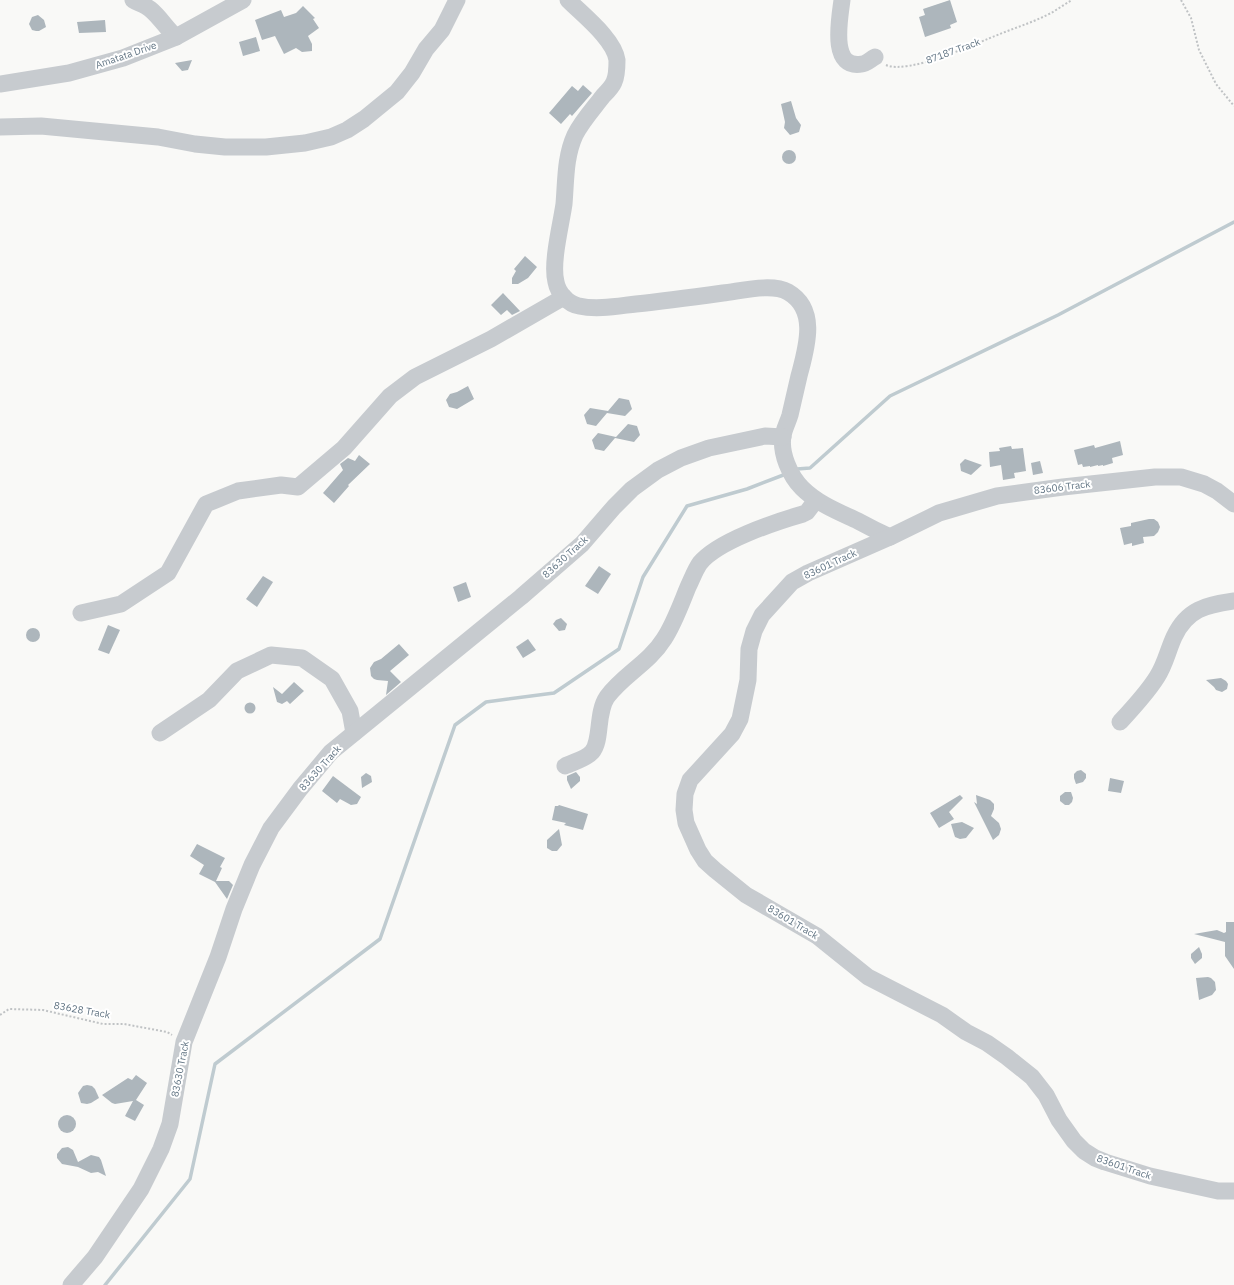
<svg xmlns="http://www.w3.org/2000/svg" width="1234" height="1285" font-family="'IBM Plex Sans',sans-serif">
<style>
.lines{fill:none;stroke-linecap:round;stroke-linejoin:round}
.stream{stroke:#bfcbd0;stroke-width:3.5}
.building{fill:#adb6bc}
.path{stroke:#c0c3c5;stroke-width:2;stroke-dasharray:2 2;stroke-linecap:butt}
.minor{stroke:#c7cbcf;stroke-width:17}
.labels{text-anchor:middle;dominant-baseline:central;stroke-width:4;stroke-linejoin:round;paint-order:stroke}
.street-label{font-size:10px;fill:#627584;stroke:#fff}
</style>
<rect width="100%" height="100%" fill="#f9f9f7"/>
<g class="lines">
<g class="stream">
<polyline points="797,469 810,468 890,396 1058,315 1234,222"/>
<polyline points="105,1285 190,1179 215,1064 380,939 455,725 486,702 554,693 619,649 643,577 687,506 747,489 786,474"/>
</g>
</g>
<g class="building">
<polygon points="950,0 957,22 950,25 951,28 925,37 919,17 925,15 923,9"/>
<polygon points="303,6 315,18 313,19 319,28 308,36 312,44 312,51 302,52 296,48 284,54 275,36 262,40 255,20 281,10 284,17 296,13"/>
<polygon points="38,15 44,20 46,27 39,31 36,31 32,30 29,24 32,17"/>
<polygon points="105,20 106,32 79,33 77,22"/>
<polygon points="256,37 260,51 243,56 239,42"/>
<polygon points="192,60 188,70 182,71 175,63"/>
<polygon points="583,85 592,93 572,116 570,114 561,124 549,113 572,86 578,91"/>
<polygon points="791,101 796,118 801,125 799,132 790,135 784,128 785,122 781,104"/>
<circle cx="789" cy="157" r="7"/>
<polygon points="525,256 537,267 528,278 518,284 512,284 512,278 516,271 514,269"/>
<polygon points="503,293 520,311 512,315 507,310 501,315 491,305"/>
<polygon points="468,386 474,399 457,409 449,407 446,400 450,394 457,392"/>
<polygon points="619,398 629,400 632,409 625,416 607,413 596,426 587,424 584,415 590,408 608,411"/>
<polygon points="628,424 637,426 640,435 634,442 615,438 604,451 595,449 592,440 598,433 616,437"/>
<polygon points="1120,441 1123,455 1112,458 1113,463 1103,466 1103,465 1098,466 1098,465 1090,467 1090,466 1083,467 1082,464 1078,465 1074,450 1094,445 1095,448"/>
<polygon points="1011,446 1012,449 1023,448 1026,471 1014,473 1015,478 1003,480 1001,465 990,467 989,452 1000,451 999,448"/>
<polygon points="359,455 370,464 348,485 349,486 334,503 323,493 343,470 340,464 348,458 355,461"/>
<polygon points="965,459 982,465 971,475 961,471 960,464"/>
<polygon points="1040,461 1043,473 1033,475 1031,463"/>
<polygon points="1149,519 1154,519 1158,522 1160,527 1158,532 1154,536 1143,537 1144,543 1132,546 1132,543 1124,545 1120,528 1131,526 1131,523"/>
<polygon points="599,566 611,574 598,594 585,586"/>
<polygon points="263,576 273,582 257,607 246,599"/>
<polygon points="466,582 471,597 458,602 453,587"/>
<polygon points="561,618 567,624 565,630 559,631 553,624 556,620"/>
<polygon points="108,625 120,630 109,654 98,650"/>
<circle cx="33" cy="635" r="7"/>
<polygon points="528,639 536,650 523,658 516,647"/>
<polygon points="399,644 409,655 390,671 401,682 386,695 388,681 377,680 374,679 371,676 370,668 374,662 381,659"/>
<polygon points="1221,678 1226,681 1228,684 1227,689 1222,692 1216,690 1214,687 1206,680"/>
<polygon points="294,682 304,691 290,704 287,701 282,704 277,702 273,687 282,694"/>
<circle cx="250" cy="708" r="5.5"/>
<polygon points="1081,770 1086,774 1086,778 1083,782 1076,784 1074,778 1074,774 1077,771"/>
<polygon points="576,772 580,777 580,781 571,789 567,780 567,776"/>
<polygon points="366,773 371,776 372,782 362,788 361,777"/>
<polygon points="333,776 361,797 357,804 351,805 340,799 337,803 322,791"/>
<polygon points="1110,778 1124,781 1121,793 1108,791"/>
<polygon points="1065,792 1071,792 1073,798 1072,802 1069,805 1065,805 1060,801 1060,796"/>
<polygon points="960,795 963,798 949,812 954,819 939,828 930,813"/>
<polygon points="976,795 990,800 994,804 994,809 991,816 999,823 1001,829 999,835 993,840 974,802 977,804"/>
<polygon points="559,805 588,814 583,830 564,825 566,823 552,820 555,806 558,806"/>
<polygon points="962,822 974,828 966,838 960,839 955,837 954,834 951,824"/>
<polygon points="559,829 562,845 557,851 552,851 547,848 547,840"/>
<polygon points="197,844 225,858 220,867 222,868 216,881 229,881 233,885 227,899 215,882 199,874 204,865 190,856"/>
<polygon points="1226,922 1234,922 1234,969 1225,956 1225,942 1194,934 1217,930 1224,933 1226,932"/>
<polygon points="1199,947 1202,954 1202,958 1195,964 1191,958 1191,954"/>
<polygon points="1208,977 1211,978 1215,982 1216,990 1212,995 1199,1000 1196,978"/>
<polygon points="136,1075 147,1083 136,1100 144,1105 135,1121 125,1116 133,1101 115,1104 112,1103 102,1095 128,1078 132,1080"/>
<polygon points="87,1085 92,1086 95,1089 99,1098 91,1103 87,1104 81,1103 78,1093 83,1086"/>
<circle cx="67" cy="1124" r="9"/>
<polygon points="68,1147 73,1150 78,1162 91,1155 99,1157 101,1160 106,1176 98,1172 91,1173 78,1167 62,1164 57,1158 57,1154 62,1148"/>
</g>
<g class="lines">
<g class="path">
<polyline points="1181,0 1191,18 1199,50 1216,84 1234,106"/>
<path d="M886,65C909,75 976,43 1000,34C1017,27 1034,22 1051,13C1058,9 1065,4 1072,0"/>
<polyline points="0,1015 9,1009 43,1010 103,1024 124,1024 167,1032 172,1035"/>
</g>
<g class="minor">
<path d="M133,0C138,3 145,5 150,9C160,17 166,28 176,37"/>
<path d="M568,0C583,15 614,39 617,60C617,67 617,76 614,82C612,87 607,92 603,96C594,108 582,121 575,135C565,157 566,180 564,204C561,225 551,263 556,282C558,293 568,304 579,306C597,310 618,306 636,304C665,301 694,297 723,293C741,291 772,283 788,292C819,310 806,349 799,376C796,389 793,402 790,415C788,422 784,429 783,436C780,453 790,476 802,488C818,504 839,512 858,521C869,527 879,532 890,537"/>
<path d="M842,0C840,17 829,70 862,64C866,64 871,59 875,57"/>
<polyline points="0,84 69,73 123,58 176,37 243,0"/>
<polyline points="0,127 41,126 158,137 195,144 225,147 266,147 305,143 331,137 347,130 364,119 397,92 412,73 426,49 442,30 457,0"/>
<polyline points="1234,504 1217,491 1204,484 1181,477 1155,477 1063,487 997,496 939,513 890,537 808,573 792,582 762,615 754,631 749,649 748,680 740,719 732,734 690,780 685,794 684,810 686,823 698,850 705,861 715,870 746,895 817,936 868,977 942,1015 966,1032 987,1043 1007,1057 1032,1077 1046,1095 1059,1120 1074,1141 1084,1151 1095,1158 1105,1162 1150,1176 1218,1191 1234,1191"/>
<polyline points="81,613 121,604 168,573 206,504 238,491 281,485 298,487 344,448 390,396 415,377 491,339 564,297"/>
<path d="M1120,722C1133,708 1147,693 1157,677C1165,665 1168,650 1174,637C1187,609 1206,605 1234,601"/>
<polyline points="160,733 209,700 237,671 271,655 302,658 332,679 350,711 354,733"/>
<path d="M565,766C573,762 586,759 592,752C602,741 596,713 607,697C623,675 649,663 664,639C674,624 681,604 688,587C692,579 695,570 700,563C718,541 775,522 803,514L807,512L816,500"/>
<polyline points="71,1285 95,1257 141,1189 161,1149 170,1124 184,1042 218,957 234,909 252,865 271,828 300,789 331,752 521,597 582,544 614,507 632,489 658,470 681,458 709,448 765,436 783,437"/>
</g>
</g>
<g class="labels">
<g class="street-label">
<text transform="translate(953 51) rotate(-20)">87187 Track</text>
<text transform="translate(126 55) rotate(-19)">Amatata Drive</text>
<text transform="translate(1062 487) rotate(-7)">83606 Track</text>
<text transform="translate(565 557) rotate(-42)">83630 Track</text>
<text transform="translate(830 564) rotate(-25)">83601 Track</text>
<text transform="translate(320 768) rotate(-48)">83630 Track</text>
<text transform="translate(793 922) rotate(31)">83601 Track</text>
<text transform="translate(82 1010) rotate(10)">83628 Track</text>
<text transform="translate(180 1069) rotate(-79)">83630 Track</text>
<text transform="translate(1124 1167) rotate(19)">83601 Track</text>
</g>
</g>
</svg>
